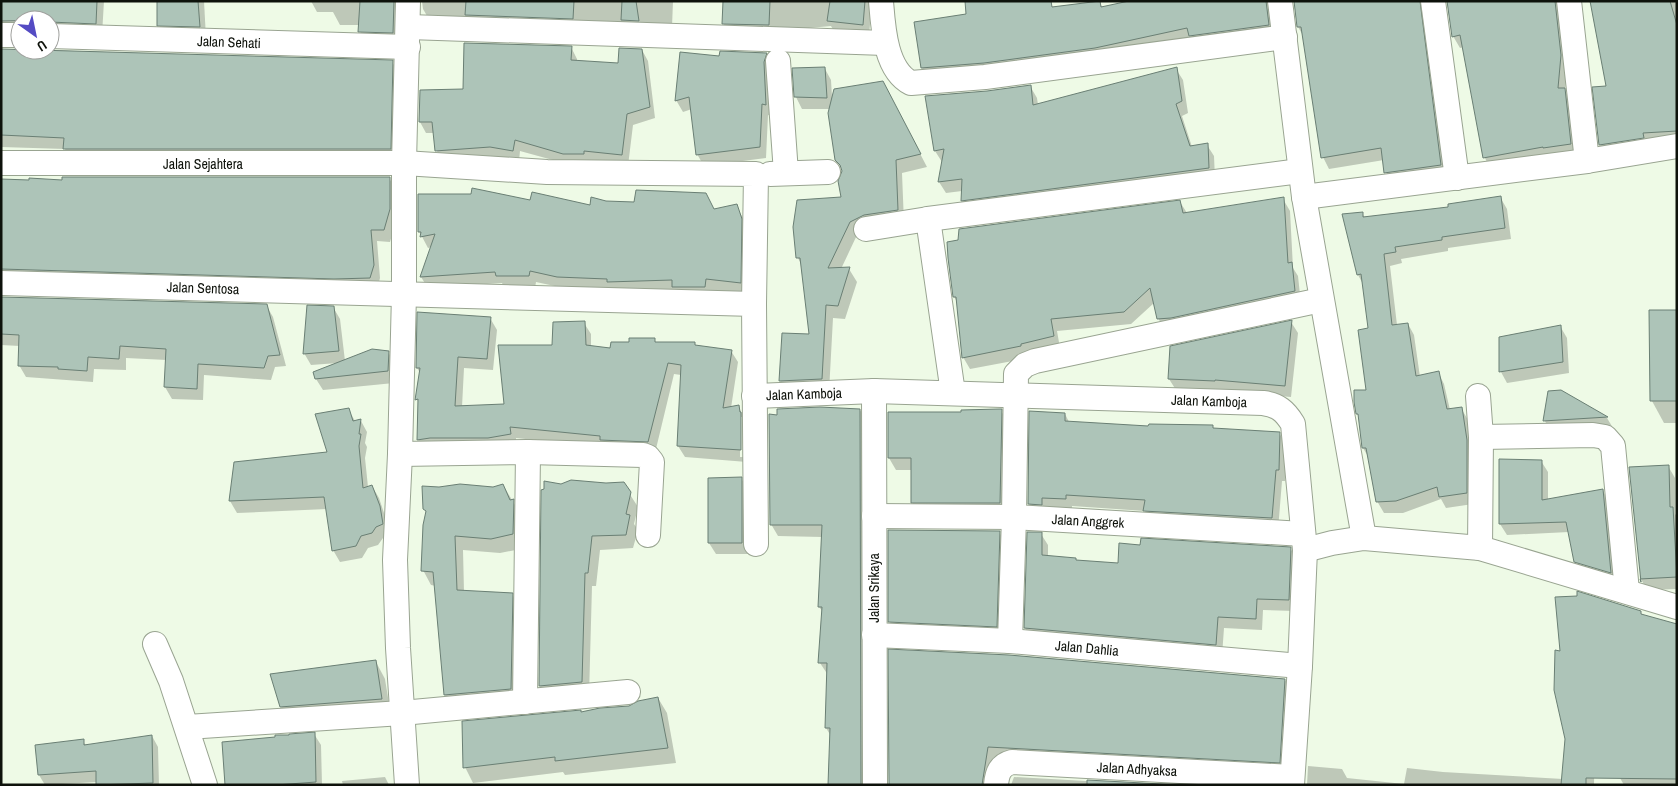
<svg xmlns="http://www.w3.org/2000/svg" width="1678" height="786" font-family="'Archivo Narrow',sans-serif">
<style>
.shadow{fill:#0003;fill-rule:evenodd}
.building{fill:#adc4b8;stroke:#6a7f74}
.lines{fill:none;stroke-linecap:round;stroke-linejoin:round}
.street-casing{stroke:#99a491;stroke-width:26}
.street{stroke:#fff;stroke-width:24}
.labels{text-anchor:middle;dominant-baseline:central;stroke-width:4;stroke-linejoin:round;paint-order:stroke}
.street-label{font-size:14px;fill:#0e120b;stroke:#fff}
</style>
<rect width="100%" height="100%" fill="#eefae6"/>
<g class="shadow">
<polygon points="1,1 104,1 102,35 50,36 50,20 20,20 20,33 1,34"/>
<polygon points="158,1 204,1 206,38 165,37 159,25"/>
<polygon points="311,1 407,1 400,44 366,43 360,31 360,25 340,25 333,12 317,12"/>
<polygon points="422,1 673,1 672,27 430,21 423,9"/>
<polygon points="725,1 872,1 869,36 835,33 831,26 730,35 723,23"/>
<polygon points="1134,1 1279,1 1275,37 929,80 922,68 916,23 1031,12 1099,2 1103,8"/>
<polygon points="1295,1 1432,1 1447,176 1392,184 1386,172 1384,160 1329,169 1323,157 1304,37 1298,27"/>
<polygon points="1448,1 1568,1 1567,68 1565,91 1571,101 1577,155 1491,170 1485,158 1464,47 1460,48 1453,36"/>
<polygon points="1591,1 1677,1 1677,144 1608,157 1600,145 1607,88"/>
<polygon points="571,47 577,59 577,62 620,64 642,50 648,61 655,118 633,125 628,166 571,165 520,151 519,161 443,162 437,151 435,133 426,133 420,122 421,92 464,91"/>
<polygon points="1,50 46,50 392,62 399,73 396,161 71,161 65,149 1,147"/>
<polygon points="721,52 767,54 773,66 772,116 768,115 766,158 704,166 697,154 692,109 683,112 676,100 720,58"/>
<polygon points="825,69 831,80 832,97 890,96 927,167 902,173 904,223 857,235 841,269 849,269 857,282 845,319 833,318 829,392 788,394 780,381 810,335 802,266 798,258 842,198 843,171 836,160 830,109 802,109 796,97"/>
<polygon points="1176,69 1183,80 1188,113 1182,116 1192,147 1207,145 1214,156 1215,179 968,212 962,201 962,191 946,193 939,182 943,162 942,162 935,151 987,92 1030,86 1037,98 1038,105"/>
<polygon points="389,178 396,190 396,222 390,242 377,241 380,278 377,289 1,283 1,180 63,181"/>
<polygon points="1500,197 1507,209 1511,239 1448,248 1448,251 1401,259 1402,263 1390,266 1397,325 1408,324 1414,335 1420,377 1438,372 1444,384 1450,410 1461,408 1468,420 1473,452 1473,504 1446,508 1441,499 1403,513 1384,513 1377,501 1369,458 1363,448 1360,418 1357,414 1368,391 1369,329 1363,284 1358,275 1362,213 1365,218 1450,208"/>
<polygon points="1283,199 1290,211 1293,268 1298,276 1301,304 1165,330 1158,318 1154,303 1131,324 1057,331 1060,348 1028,358 970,369 963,357 958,303 954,297 1180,202 1187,213"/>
<polygon points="531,201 591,207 606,203 715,210 736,206 743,218 748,232 747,294 712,290 711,298 564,288 536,282 535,288 504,287 502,283 428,288 421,277 432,247 428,248 419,231"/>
<polygon points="1,298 266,305 273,317 286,366 275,367 271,380 204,375 203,400 172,399 165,387 167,360 126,358 126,370 94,369 93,382 26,377 19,365 20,346 1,345"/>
<polygon points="333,307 340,319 345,361 388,352 395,364 394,383 323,390 316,379 338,363 311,365 304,353"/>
<polygon points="1677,311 1677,423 1664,423 1652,401 1650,312"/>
<path d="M490,318L497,330L493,370L464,368L462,407L506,405L553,346L584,323L591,334V347L611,349L631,343L654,339L656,343L731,351L738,362L731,408L738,407L745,418L747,462L685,457L678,446L681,375L674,374L655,453L516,438L517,445L425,451L418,440L419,404L417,399L421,374L417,368ZM740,417H742L743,457H740Z"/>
<polygon points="1291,322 1298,333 1291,397 1221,391 1176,390 1169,379"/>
<polygon points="1560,326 1567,338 1569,373 1507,383 1501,372"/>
<polygon points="1561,391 1607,418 1613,428 1551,433 1545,421 1549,393"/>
<polygon points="348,409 355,421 361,421 367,432 365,443 367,447 365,458 368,487 372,486 379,498 386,519 389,536 383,538 378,545 368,548 362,558 340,562 333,550 327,509 237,513 230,501 235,463 329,454"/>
<polygon points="860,410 867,422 867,785 829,785 831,736 826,728 828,675 820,663 823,612 819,607 822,537 778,536 771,524"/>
<polygon points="1001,411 1008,422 1006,514 919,514 912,502 912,470 896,470 889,458 963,413"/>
<polygon points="1065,414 1069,422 1150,428 1212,427 1214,429 1279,433 1286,444 1285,481 1282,481 1278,530 1152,522 1145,511 1072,506 1072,510 1036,515 1029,504"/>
<polygon points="1500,460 1541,461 1548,472 1548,501 1603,491 1609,502 1617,583 1582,573 1575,561 1569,532 1507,535 1500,524"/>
<polygon points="1668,466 1675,478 1675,514 1677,516 1677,589 1647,590 1642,581 1630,468"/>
<polygon points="741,478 748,490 748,554 716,554 709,543"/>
<polygon points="503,485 521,515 521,549 500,553 463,550 464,592 512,594 520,609 519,703 454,710 445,695 436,586 431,585 423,570 427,513 424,508"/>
<polygon points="561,485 629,493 638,507 634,524 638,530 633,548 600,550 596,586 592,586 589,696 548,700 540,686 543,491"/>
<polygon points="999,532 1006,544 1003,638 896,633 890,622"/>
<polygon points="1041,534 1048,545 1048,557 1076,561 1119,564 1141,546 1290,548 1297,559 1295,611 1263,610 1262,630 1224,628 1222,656 1032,639 1025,628"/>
<polygon points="1640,612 1643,616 1677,625 1677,785 1624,785 1620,778 1596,697 1594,785 1307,785 1308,766 1342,769 1347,778 1404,784 1407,768 1443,772 1563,779 1566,739 1561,652"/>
<polygon points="890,651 1285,680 1292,692 1286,774 1020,760 991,785 890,785"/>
<polygon points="376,662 385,679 391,716 291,724 281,707"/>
<polygon points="658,698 667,713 676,763 565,775 563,772 473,783 465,767 581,713 630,707"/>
<polygon points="314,734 321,745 322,785 226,785"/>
<polygon points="152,736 158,747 159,785 97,785 97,782 45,785 39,775 83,741 86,746"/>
<polygon points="385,777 389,785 343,785 342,781"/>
<polygon points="1014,777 1156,785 1011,785"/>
</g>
<g class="building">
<polygon points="1,1 97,1 96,24 50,22 50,20 1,21"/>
<polygon points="157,1 198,1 200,27 157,26"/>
<polygon points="360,1 394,1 393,33 358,32"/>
<polygon points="466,1 574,1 573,19 465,15"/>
<polygon points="622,1 636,1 639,21 621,20"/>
<polygon points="723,1 770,1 769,25 722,24"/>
<polygon points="830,1 865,1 863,25 827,21"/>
<polygon points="965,1 1051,1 1052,7 1100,1 1101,7 1129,1 1266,1 1269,25 1189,36 1187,28 1095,48 984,63 921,68 914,22 966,14"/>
<polygon points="1294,1 1420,1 1441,165 1384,173 1381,148 1321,158 1301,27 1297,27"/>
<polygon points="1447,1 1555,1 1561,55 1558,88 1565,88 1571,144 1543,148 1543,147 1483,158 1460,35 1452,37"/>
<polygon points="1590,1 1670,1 1677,25 1677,131 1643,133 1644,138 1599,145 1592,87 1606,86"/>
<polygon points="464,43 572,46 571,60 618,63 619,48 642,49 650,107 627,114 622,155 584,151 584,154 563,154 515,140 513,151 490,147 435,151 432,122 419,122 420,90 463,89"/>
<polygon points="1,49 393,60 391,149 63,149 64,138 1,135"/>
<polygon points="720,51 767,53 764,62 766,105 762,104 760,147 696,155 689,97 675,101 680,52 719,56"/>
<polygon points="825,67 827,98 794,97 792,68"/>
<polygon points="1177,67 1182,101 1176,104 1190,146 1208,143 1209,168 961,201 962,179 938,182 944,149 934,151 925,96 987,91 1031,85 1033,105"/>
<polygon points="883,81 921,154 896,160 898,210 864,215 850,222 828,268 850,267 838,306 826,305 822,379 779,381 782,333 809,334 800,258 796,258 793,227 797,200 841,197 838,181 842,171 840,165 835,160 828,113 834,89"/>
<polygon points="62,177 390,177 390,209 384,230 371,230 374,265 370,278 334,279 1,269 1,179 29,180 29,178 62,180"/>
<polygon points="472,188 530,200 532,192 590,205 591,197 606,201 634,202 636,190 706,193 714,209 737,204 742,219 741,283 706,279 705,287 672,287 672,280 607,282 607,279 557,277 530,271 529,276 496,276 495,272 420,277 435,234 420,237 421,232 418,232 418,194 471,194"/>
<polygon points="1501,196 1505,228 1442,237 1442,240 1395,247 1396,252 1384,254 1392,325 1408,323 1416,376 1439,371 1447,409 1462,407 1467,440 1467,493 1439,497 1437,487 1396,501 1376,502 1366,448 1362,448 1358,414 1356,414 1354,402 1354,390 1366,390 1358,330 1368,328 1361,274 1357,275 1342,214 1363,212 1363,217 1448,207 1448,204"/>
<polygon points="1284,197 1288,263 1292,262 1295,291 1171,318 1157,319 1150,288 1124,312 1051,319 1054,336 1021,344 1021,346 962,358 956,297 953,297 948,258 947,242 958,240 959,229 1180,200 1183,213"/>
<polygon points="1,297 267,304 280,355 268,356 264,368 198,364 197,389 164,387 166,349 120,346 119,359 88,357 87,371 58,369 58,367 18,366 19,335 1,334"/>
<polygon points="307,305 334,306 339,351 303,354"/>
<polygon points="1649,310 1677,310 1677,401 1650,401"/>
<polygon points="417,312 491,317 487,359 458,357 455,406 504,404 498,345 552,345 553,322 585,321 586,345 610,348 611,342 629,342 629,338 655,338 655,342 695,342 695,345 732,350 723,408 739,405 740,412 741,412 741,450 677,446 681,365 668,363 648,442 600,440 600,436 510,427 511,434 488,438 430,438 417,440 418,399 415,400 420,368 416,368"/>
<polygon points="1292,320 1285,386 1215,380 1215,381 1168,379 1170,346"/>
<polygon points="1561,325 1563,362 1499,372 1499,337"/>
<polygon points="372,349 389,351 388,371 315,379 313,372"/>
<polygon points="1561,390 1608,417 1543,421 1548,391"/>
<polygon points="820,407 860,409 861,785 828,785 830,728 825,728 827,663 818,663 822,607 818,607 822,525 770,525 769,414 777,415 777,409"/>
<polygon points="349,408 353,421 361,419 359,434 361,434 359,446 363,488 372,485 380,506 383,524 376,527 372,533 361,536 356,546 332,551 324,497 229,501 234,462 327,452 315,414"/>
<polygon points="999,409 1002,409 1000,503 911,503 911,458 888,458 888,412 961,412 961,410"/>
<polygon points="1029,411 1065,413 1065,421 1148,426 1149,424 1213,425 1213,428 1280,432 1279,470 1276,470 1272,518 1143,511 1145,500 1066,495 1066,499 1042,498 1042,505 1028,504"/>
<polygon points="1499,459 1542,460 1542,500 1603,489 1611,573 1574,562 1566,522 1499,524"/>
<polygon points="1669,465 1670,507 1673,507 1677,577 1640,579 1641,582 1629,467"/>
<polygon points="742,477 742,543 708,543 708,478"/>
<polygon points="571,480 606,483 624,482 631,492 626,514 630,515 626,535 592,536 588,573 585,573 582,682 539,686 541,490 544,489 544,481 561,484"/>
<polygon points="460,484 493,487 503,484 510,500 514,499 513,534 491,539 455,536 457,590 513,593 511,689 444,695 433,572 421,571 423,525 426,511 423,509 422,486 439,487"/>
<polygon points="888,530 1000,531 997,627 888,622"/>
<polygon points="1027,532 1042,532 1042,555 1076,558 1076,560 1118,563 1119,543 1140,545 1141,538 1291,547 1289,600 1257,599 1256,619 1218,617 1216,645 1024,628"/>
<polygon points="1577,591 1641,611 1641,614 1677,624 1677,779 1586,778 1586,785 1561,785 1565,739 1554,690 1555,650 1560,651 1555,597 1577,596"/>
<polygon points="888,649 1009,655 1285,679 1280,763 988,747 982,785 889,785"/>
<polygon points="376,660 382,699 280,707 270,674"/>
<polygon points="658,697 668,748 555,761 555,757 463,768 462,721 581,710 581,712 600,708 629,706 638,701"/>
<polygon points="315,732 316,782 276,785 225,785 222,742 275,737 275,735 289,735 289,734"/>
<polygon points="152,735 153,783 96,785 96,771 38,775 35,745 84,739 84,745"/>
<polygon points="1087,780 1180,785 1087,785"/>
</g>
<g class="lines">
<defs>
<g id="street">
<path d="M881,1C883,26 885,70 911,83L985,77L1285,37"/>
<polyline points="1280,1 1304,197 1364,538"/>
<polyline points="1433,1 1457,178"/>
<polyline points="1569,1 1587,161"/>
<polyline points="409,27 885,43"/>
<polyline points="1,35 20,35"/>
<polyline points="50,36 408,47"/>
<polyline points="778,61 786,173"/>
<polyline points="1,163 404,163 547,172 756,174 754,304"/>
<polyline points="770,174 828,172"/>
<polyline points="1304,197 1587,161 1677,146"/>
<polyline points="928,219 953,393"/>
<polyline points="866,229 928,219 1300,171"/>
<polyline points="1,283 754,304 756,544"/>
<polyline points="874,391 875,785"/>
<path d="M754,396L874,391L1263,403C1278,405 1285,411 1293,424L1305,550L1300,666L1292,785"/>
<polyline points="1478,396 1481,437 1593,435 1605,437 1613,446 1627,591"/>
<polyline points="400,454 528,452 643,455 648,457 652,462 648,535"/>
<polyline points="874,516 1014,517 1303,534"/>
<polyline points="1480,548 1481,437"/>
<polyline points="1305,550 1332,543 1364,538 1480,548 1677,607"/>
<polyline points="874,635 1010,641 1300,666"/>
<polyline points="1010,641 1014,517 1016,374 1025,365 1035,361 1321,300"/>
<polyline points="155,644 171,681 205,785"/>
<polyline points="525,702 528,452"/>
<polyline points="187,727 402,713 628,692"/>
<polyline points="407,785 398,648 395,560 400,454 404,294 404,163 408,1"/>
<path d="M996,785C997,773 1000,765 1012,762L1292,777"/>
</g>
</defs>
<use href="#street" class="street-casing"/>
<use href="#street" class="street"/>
</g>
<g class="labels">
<g class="street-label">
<text transform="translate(229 42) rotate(2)">Jalan Sehati</text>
<text x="203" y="164">Jalan Sejahtera</text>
<text transform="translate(203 288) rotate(2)">Jalan Sentosa</text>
<text transform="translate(804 394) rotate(-2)">Jalan Kamboja</text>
<text transform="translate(1209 401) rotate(2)">Jalan Kamboja</text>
<text transform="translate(1088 521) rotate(3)">Jalan Anggrek</text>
<text transform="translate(874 588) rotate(-90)">Jalan Srikaya</text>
<text transform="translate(1087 648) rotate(5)">Jalan Dahlia</text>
<text transform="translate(1137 769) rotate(3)">Jalan Adhyaksa</text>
</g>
</g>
<rect width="1678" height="786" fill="none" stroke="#0e120b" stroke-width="5"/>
<g transform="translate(35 35) rotate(147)"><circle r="24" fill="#ffffff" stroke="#9fa09d"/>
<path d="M0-4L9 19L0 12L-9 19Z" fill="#544bc3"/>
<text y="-8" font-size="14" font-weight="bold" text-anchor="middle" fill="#0e120b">U</text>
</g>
</svg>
